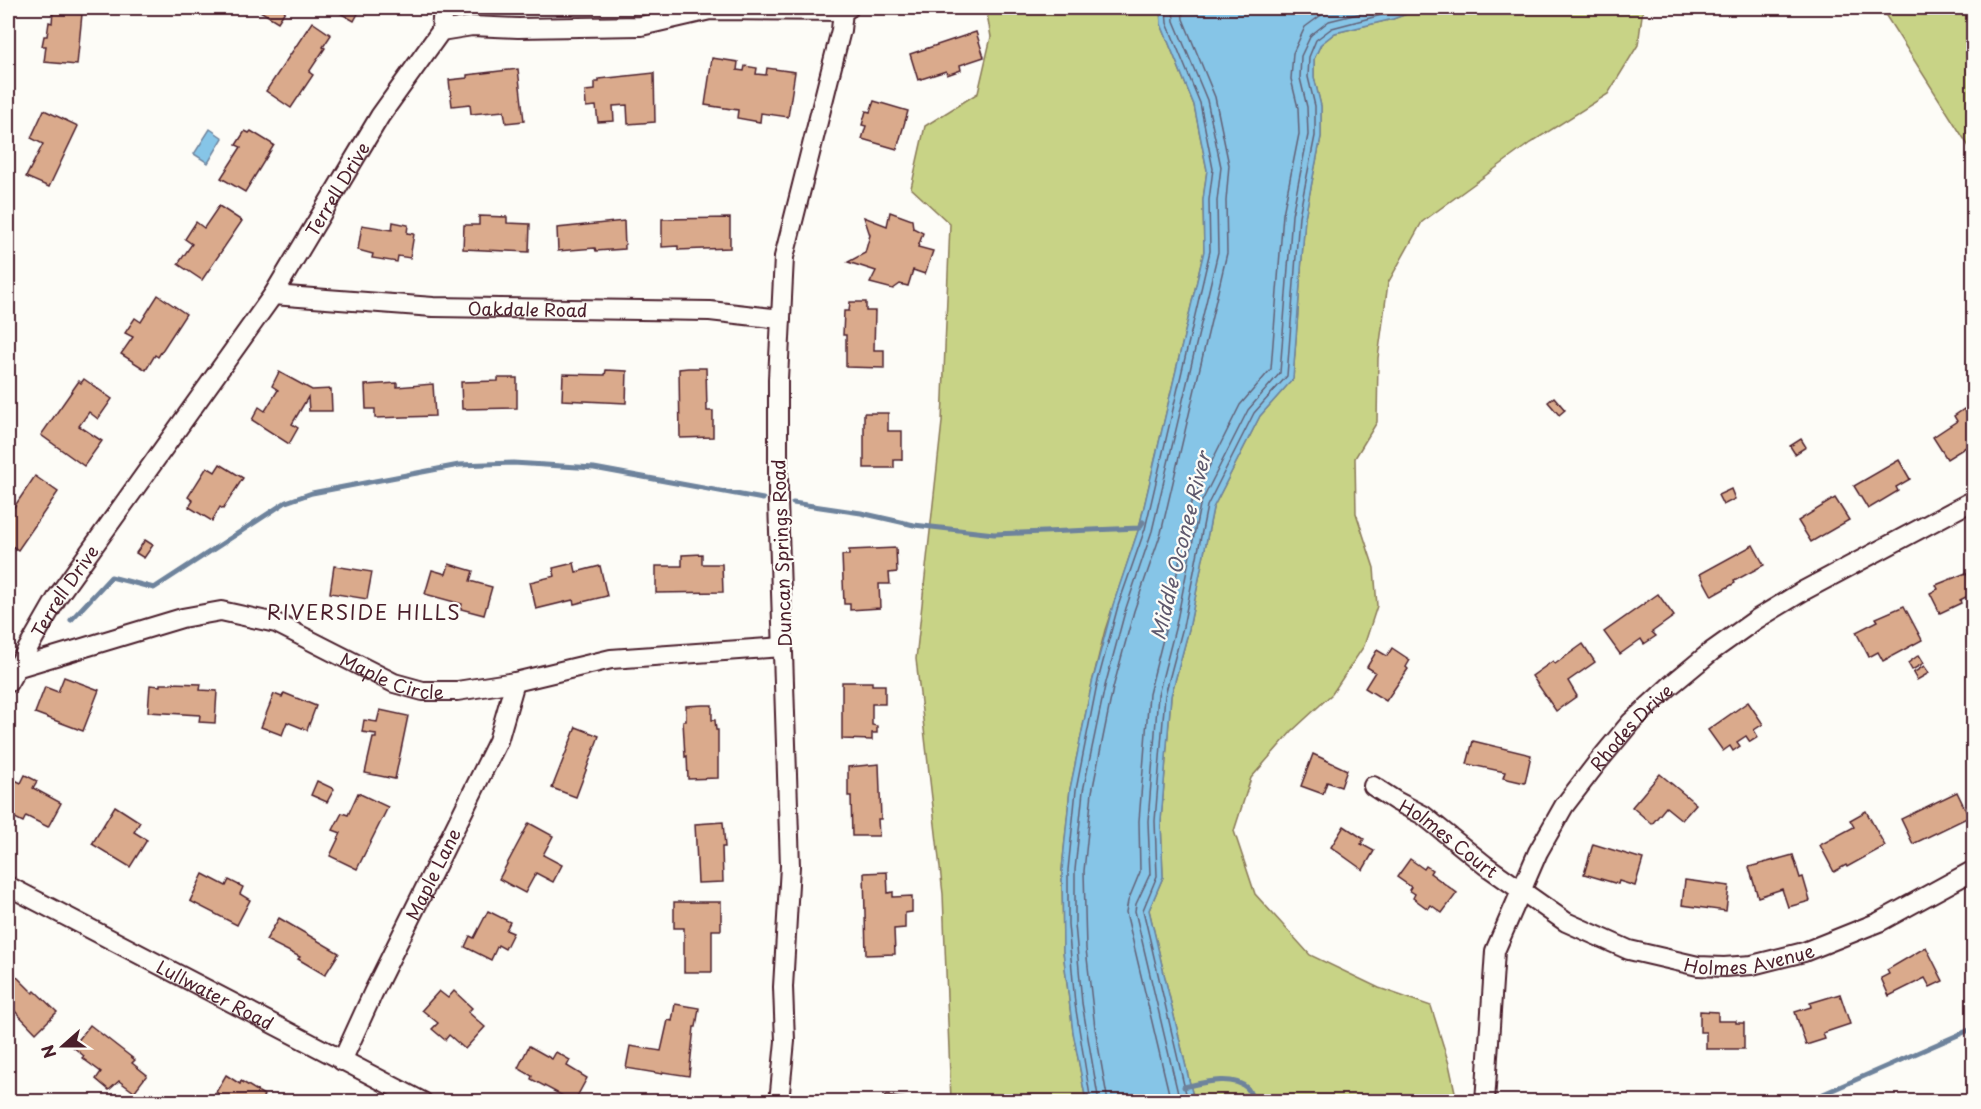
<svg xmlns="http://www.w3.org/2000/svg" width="1981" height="1109" font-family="'Playpen Sans',sans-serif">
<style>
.green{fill:#c8d386;stroke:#897958;stroke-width:1.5}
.water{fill:#86c5e7;stroke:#6e839c;stroke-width:1.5}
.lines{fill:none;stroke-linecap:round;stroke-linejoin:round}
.shore{stroke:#626176;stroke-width:1.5}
.stream{stroke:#6e839c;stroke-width:5}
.building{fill:#daaa8c;stroke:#4a1f2b;stroke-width:1.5}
.minor-casing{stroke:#4a1f2b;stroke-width:22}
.minor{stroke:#fdfcf7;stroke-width:18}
.labels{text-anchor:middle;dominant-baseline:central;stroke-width:4.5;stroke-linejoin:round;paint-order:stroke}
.street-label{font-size:18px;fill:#4a1f2b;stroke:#fdfcf7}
.water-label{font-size:20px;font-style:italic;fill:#5f596d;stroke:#fdfcf7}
.neighbourhood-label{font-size:20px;letter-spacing:1.5px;fill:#4a1f2b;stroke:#fdfcf7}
</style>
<rect width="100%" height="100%" fill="#fdfcf7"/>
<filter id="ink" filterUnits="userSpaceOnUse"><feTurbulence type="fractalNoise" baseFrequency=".0167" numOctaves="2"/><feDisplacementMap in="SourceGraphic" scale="12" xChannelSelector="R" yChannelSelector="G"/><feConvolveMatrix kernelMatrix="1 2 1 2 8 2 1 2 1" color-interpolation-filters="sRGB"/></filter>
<g filter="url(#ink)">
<g class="green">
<polygon points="986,8 1160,8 1161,24 1194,105 1207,170 1203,200 1204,251 1139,528 1105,630 1092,683 1070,789 1062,870 1063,951 1073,1032 1086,1101 951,1101 943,894 916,659 942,422 950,224 911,188 925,126 978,93 991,37"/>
<polygon points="1423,8 1643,8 1638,45 1608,94 1530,143 1422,222 1388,283 1378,358 1377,422 1355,458 1356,513 1374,568 1377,606 1364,646 1332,694 1292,731 1251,778 1234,831 1255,894 1310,955 1379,988 1431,1006 1449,1064 1457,1101 1194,1101 1149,910 1163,877 1161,821 1171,696 1189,629 1213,508 1260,416 1293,379 1305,217 1321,137 1321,106 1314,77 1314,59 1321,44 1335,33 1393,19"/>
<polygon points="1881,8 1973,8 1973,153"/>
</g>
<g class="water">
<polygon points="1160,8 1423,8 1393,19 1335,33 1321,44 1314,59 1314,77 1321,106 1321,137 1305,217 1293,379 1260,416 1213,508 1189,629 1171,696 1161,821 1163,877 1149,910 1194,1101 1086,1101 1073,1032 1063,951 1062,870 1070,789 1092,683 1113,605 1139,528 1204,251 1203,200 1207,170 1194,105 1161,24"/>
<polygon points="210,129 223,138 208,163 194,154"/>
</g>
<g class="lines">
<g class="shore">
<polyline points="1091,1102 1075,1004 1068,924 1068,870 1076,790 1097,684 1118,606 1145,529 1210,251 1209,200 1213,169 1200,103 1167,23 1166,8"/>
<polyline points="1099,1102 1082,1003 1075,924 1075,870 1083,791 1105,686 1126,608 1152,531 1218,252 1217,201 1221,167 1207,100 1174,21 1173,8"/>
<polyline points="1108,1102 1095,1028 1086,949 1084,871 1092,792 1113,688 1134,611 1161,533 1227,253 1226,201 1229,165 1215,97 1183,19 1182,8"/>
<polyline points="1171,1102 1126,912 1128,901 1140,872 1139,821 1149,694 1167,623 1191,503 1240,405 1271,369 1283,214 1299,134 1298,108 1291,79 1293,53 1305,27 1324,13 1343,8"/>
<polyline points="1180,1102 1135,911 1136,904 1150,874 1148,821 1158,695 1176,625 1200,505 1248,410 1280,373 1292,215 1308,135 1307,107 1300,78 1301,56 1311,35 1329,21 1382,8"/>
<polyline points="1188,1102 1143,910 1157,876 1155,821 1165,695 1183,627 1207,506 1254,413 1287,376 1299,216 1315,136 1315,106 1308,77 1309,57 1316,40 1332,28 1408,8"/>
</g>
<g class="stream">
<polyline points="793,503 861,513 914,525 994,534 1139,528 1143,522"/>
<polyline points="71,620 111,577 154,588 286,502 312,493 459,465 513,463 594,468 763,499"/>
<path d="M1184,1087C1202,1083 1232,1074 1247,1088C1250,1091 1252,1098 1254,1102"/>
<polyline points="1805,1102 1974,1028"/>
</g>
</g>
<g class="building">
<polygon points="262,8 287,8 278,22 260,11"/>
<polygon points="331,8 361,8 354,21"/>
<polygon points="53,11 82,14 77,65 44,62 46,46 42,46 44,36 47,36 49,22 52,23"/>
<polygon points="312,22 331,35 323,47 325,48 309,72 313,75 291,108 266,91"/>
<polygon points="976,32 984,57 960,65 961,70 947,75 946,71 918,80 910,54"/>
<polygon points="712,58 738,62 737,70 744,71 745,66 757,68 756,74 766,75 767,68 795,72 788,117 761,113 760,122 737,118 738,110 705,105"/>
<polygon points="518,69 524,121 506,123 504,111 471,114 470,104 452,106 449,80 467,78 467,75"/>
<polygon points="654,73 655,122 628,124 627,105 613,106 614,121 598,122 596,106 586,107 585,91 595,90 595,82 599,82 599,79"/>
<polygon points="874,101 908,111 897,149 862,139 866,126 862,125 866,111 870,112"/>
<polygon points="44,110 78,126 49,187 26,177 43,144 31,138"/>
<polygon points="245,131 249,133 251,131 274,145 245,192 221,178 241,147 236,145"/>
<polygon points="219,206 242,221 202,280 178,264 192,244 185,239 196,222 204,228"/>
<polygon points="890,212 912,220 913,228 923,233 918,247 933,251 925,274 913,270 908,286 900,284 893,289 870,283 876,271 848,262 865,253 870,235 864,217 887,226"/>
<polygon points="479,216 507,217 507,223 530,224 529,252 463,249 464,225 479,225"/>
<polygon points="730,218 730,248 678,250 678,246 662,247 662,219"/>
<polygon points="624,221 625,249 596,251 595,248 558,251 557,228"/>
<polygon points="393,222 408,225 407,233 414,234 410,258 398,256 397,262 372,258 373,254 358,250 362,225 392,230"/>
<polygon points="158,295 186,314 158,357 155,355 146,370 121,354 133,337 125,333 135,318 141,322"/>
<polygon points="850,302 866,302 866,311 875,311 874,350 884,350 884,368 846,367 846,335 843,335 844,311 849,311"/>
<polygon points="688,368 706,368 707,411 713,411 713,437 680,438 679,369"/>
<polygon points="606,370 627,371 626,403 562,400 563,374 605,375"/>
<polygon points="279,372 312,390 331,389 332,411 309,411 308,397 292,424 298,428 289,444 252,420 259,407 265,411 278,390 272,386"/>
<polygon points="498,378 517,378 517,408 462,409 461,382 498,381"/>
<polygon points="84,379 112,399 98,419 89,412 79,426 102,441 84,466 41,435 79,381 81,383"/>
<polygon points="397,383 397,387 433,384 435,416 375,418 375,409 366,409 365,385"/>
<polygon points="1554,397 1565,410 1559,415 1548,402"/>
<polygon points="1964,409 1968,415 1974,412 1974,442 1947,459 1933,437 1957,421 1954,416"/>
<polygon points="864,413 888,413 888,431 902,431 902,460 894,460 894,468 864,468"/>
<polygon points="1801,439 1806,447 1795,454 1790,446"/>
<polygon points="1899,460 1910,479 1896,487 1898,491 1868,509 1854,486"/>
<polygon points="220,464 243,478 223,509 220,507 212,521 189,507 193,501 188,497 207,467 215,472"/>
<polygon points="35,476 58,492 18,550 8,543 8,516"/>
<polygon points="1731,489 1735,499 1723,505 1718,495"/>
<polygon points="1835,498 1849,520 1811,542 1798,521"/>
<polygon points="145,540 153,545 144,558 136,553"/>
<polygon points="1753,545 1764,565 1734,581 1735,583 1712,596 1700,574"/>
<polygon points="896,548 897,572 889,573 890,584 879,584 880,608 850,610 850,604 844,604 842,555 849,555 849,550"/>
<polygon points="702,554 702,564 722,564 723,592 656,593 656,566 682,566 682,555"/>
<polygon points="574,563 576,572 600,566 607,596 574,604 573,600 536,609 530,582 555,576 553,568"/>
<polygon points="449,564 473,571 470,581 492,587 484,615 461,609 462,604 425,594 432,570 446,574"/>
<polygon points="334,566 372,572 367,599 330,593"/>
<polygon points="1966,573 1974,587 1974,593 1960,600 1961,603 1940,613 1930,593 1938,589 1936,585"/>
<polygon points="1658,594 1674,616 1652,632 1656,636 1644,644 1641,639 1620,654 1604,632"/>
<polygon points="1904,606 1922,640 1883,661 1878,652 1869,657 1856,632 1878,621 1876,618"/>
<polygon points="1583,644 1595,662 1568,681 1577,696 1556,711 1532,676 1553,661 1555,664"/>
<polygon points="1392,648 1410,660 1406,667 1408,669 1386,701 1365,688 1375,672 1367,667 1377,650 1387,656"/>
<polygon points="1919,655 1924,663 1912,670 1908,663"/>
<polygon points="1924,666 1929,673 1917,680 1913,673"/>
<polygon points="64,677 99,690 83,731 35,713 45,687 58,692"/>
<polygon points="842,682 872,682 872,685 885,685 885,704 872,704 872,725 877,726 877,733 872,733 872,740 842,739"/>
<polygon points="171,683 201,684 200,690 217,691 215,723 199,722 200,715 148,712 150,685 160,686 160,684 171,684"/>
<polygon points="284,693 316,706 307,730 287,722 282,735 261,727 274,694 282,697"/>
<polygon points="1748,702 1763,724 1754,730 1758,737 1750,742 1746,736 1737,742 1740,746 1733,751 1730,746 1723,751 1708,730"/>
<polygon points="703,705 712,705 712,720 715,720 716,730 718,730 718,778 688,779 687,756 685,757 683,721 686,721 686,706"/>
<polygon points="380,710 408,716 395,779 365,773 373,738 376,738 376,734 362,732 364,720 377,722"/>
<polygon points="576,727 599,736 576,797 552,788"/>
<polygon points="1473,741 1531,755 1525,783 1503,778 1505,772 1467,764"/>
<polygon points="1313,754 1347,770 1341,787 1327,782 1323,794 1301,786"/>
<polygon points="879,764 881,819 878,819 879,836 852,836 851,796 848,796 848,767"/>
<polygon points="1660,774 1696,804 1682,820 1666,807 1652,824 1632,807"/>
<polygon points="25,775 37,781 33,788 61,803 48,827 26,816 23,822 9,815 12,810 8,807 8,787 9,788 13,779 21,783"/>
<polygon points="317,781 334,789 327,802 311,795"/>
<polygon points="1957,792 1969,817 1913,844 1901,819"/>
<polygon points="358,793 388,807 357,869 330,856 341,833 333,830 342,813 348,815"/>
<polygon points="115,806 140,822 134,832 147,840 130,867 92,844"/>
<polygon points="1866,811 1885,846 1847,867 1846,865 1834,872 1820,845 1854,827 1850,820"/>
<polygon points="723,822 725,847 722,847 723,882 698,883 695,824"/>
<polygon points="529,823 553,836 543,855 562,865 553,882 536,873 525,893 499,879"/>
<polygon points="1344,826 1364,839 1361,844 1374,851 1363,870 1331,847"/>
<polygon points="1593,844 1643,859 1635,886 1619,881 1618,884 1584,874"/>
<polygon points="1793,855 1800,878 1803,877 1810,901 1788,907 1782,889 1758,897 1749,867"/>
<polygon points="1410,859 1424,869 1426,866 1432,870 1430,873 1457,893 1442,913 1431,905 1428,909 1413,898 1415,894 1409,890 1411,887 1397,877"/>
<polygon points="887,872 888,893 893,892 893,897 912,896 912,912 905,913 905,928 894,929 895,954 866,955 864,873"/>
<polygon points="203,874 226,886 229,880 243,887 240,894 250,900 237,925 190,901"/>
<polygon points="1685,880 1729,886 1726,911 1682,905"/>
<polygon points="674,902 721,902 721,930 712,930 712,972 684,972 684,928 674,928"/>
<polygon points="488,911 510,922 506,930 513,933 505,949 498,945 491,960 465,947 470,936 474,938"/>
<polygon points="279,918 339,953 325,975 298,959 300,957 266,940"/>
<polygon points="1926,947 1943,981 1930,987 1925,978 1889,996 1881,978 1889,974 1887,970"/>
<polygon points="8,968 33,993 35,991 57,1012 36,1033 8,1004"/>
<polygon points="439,991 448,998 454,991 472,1008 468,1012 485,1027 465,1049 449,1035 445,1040 432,1029 438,1023 422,1010"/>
<polygon points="1840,994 1850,1024 1823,1033 1825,1039 1806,1045 1795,1012 1811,1007 1810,1003"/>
<polygon points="675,1004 699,1008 696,1027 694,1027 689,1076 663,1072 662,1074 626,1068 630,1046 661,1051 668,1020 672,1021"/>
<polygon points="1700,1011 1718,1012 1718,1021 1736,1021 1736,1023 1744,1023 1744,1049 1706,1049 1706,1032 1700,1032"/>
<polygon points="90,1025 135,1060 132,1063 147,1075 134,1092 119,1081 109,1090 96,1079 101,1072 82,1058 84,1056 73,1047"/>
<polygon points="529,1046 552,1059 556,1052 570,1060 567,1066 587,1078 574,1102 531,1079 532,1076 518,1068"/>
<polygon points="226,1075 240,1084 241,1081 264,1095 263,1097 270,1102 227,1102 228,1100 216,1092"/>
<polygon points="885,1096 916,1100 916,1102 884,1102"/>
</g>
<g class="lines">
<defs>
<g id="minor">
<polyline points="441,31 443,8"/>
<path id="s1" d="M273,295L433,307L710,311L781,319"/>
<path id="s2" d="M16,668L182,618L221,611L276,623L394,683L423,691H457L515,682L611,659L783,647"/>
<path id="s3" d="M8,683L58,596L273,295L380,116L441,31L472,26L518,28L641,26L710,10L843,11L849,8"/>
<path id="s4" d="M1373,786L1396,801L1423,815L1485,865L1566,922L1629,950L1698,966L1724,967L1752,965L1804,952L1879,922L1974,870"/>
<path id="s5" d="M8,886L423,1102"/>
<path id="s6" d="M342,1061L373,993L498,741L515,682"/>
<polyline points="779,1102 785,1041 783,987 790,866 778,501 778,379 784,257 841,30 843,11"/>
<path id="s7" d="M1485,1102L1495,951L1538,852L1564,806L1597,763L1631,722L1671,685L1712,651L1757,619L1803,591L1974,500"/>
</g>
</defs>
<use href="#minor" class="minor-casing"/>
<use href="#minor" class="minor"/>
</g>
</g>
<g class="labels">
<g class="street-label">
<text stroke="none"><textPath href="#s3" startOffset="594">Terrell Drive</textPath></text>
<text stroke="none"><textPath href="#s1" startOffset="255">Oakdale Road</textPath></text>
<text transform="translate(781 553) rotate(-92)">Duncan Springs Road</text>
<text stroke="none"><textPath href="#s3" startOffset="108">Terrell Drive</textPath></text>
<text stroke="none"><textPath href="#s2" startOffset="398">Maple Circle</textPath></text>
<text stroke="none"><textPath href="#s7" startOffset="416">Rhodes Drive</textPath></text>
<text stroke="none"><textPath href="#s4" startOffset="92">Holmes Court</textPath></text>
<text stroke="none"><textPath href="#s6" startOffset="208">Maple Lane</textPath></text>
<text stroke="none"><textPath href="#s4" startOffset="428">Holmes Avenue</textPath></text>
<text stroke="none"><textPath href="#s5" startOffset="234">Lullwater Road</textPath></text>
</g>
<g class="water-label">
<text transform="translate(1180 546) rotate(-76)">Middle Oconee River</text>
</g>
<g class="neighbourhood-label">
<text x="364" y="612">RIVERSIDE HILLS</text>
</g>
</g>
<rect width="1981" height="1109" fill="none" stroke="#fdfcf7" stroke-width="30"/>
<rect x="15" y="15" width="1951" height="1079" fill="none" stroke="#4a1f2b" stroke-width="2" filter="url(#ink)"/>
<g transform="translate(63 1046) rotate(249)" stroke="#fdfcf7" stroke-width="4.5" paint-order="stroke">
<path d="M0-4.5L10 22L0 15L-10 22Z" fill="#4a1f2b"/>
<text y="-9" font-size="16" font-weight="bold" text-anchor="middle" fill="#4a1f2b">N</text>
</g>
</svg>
